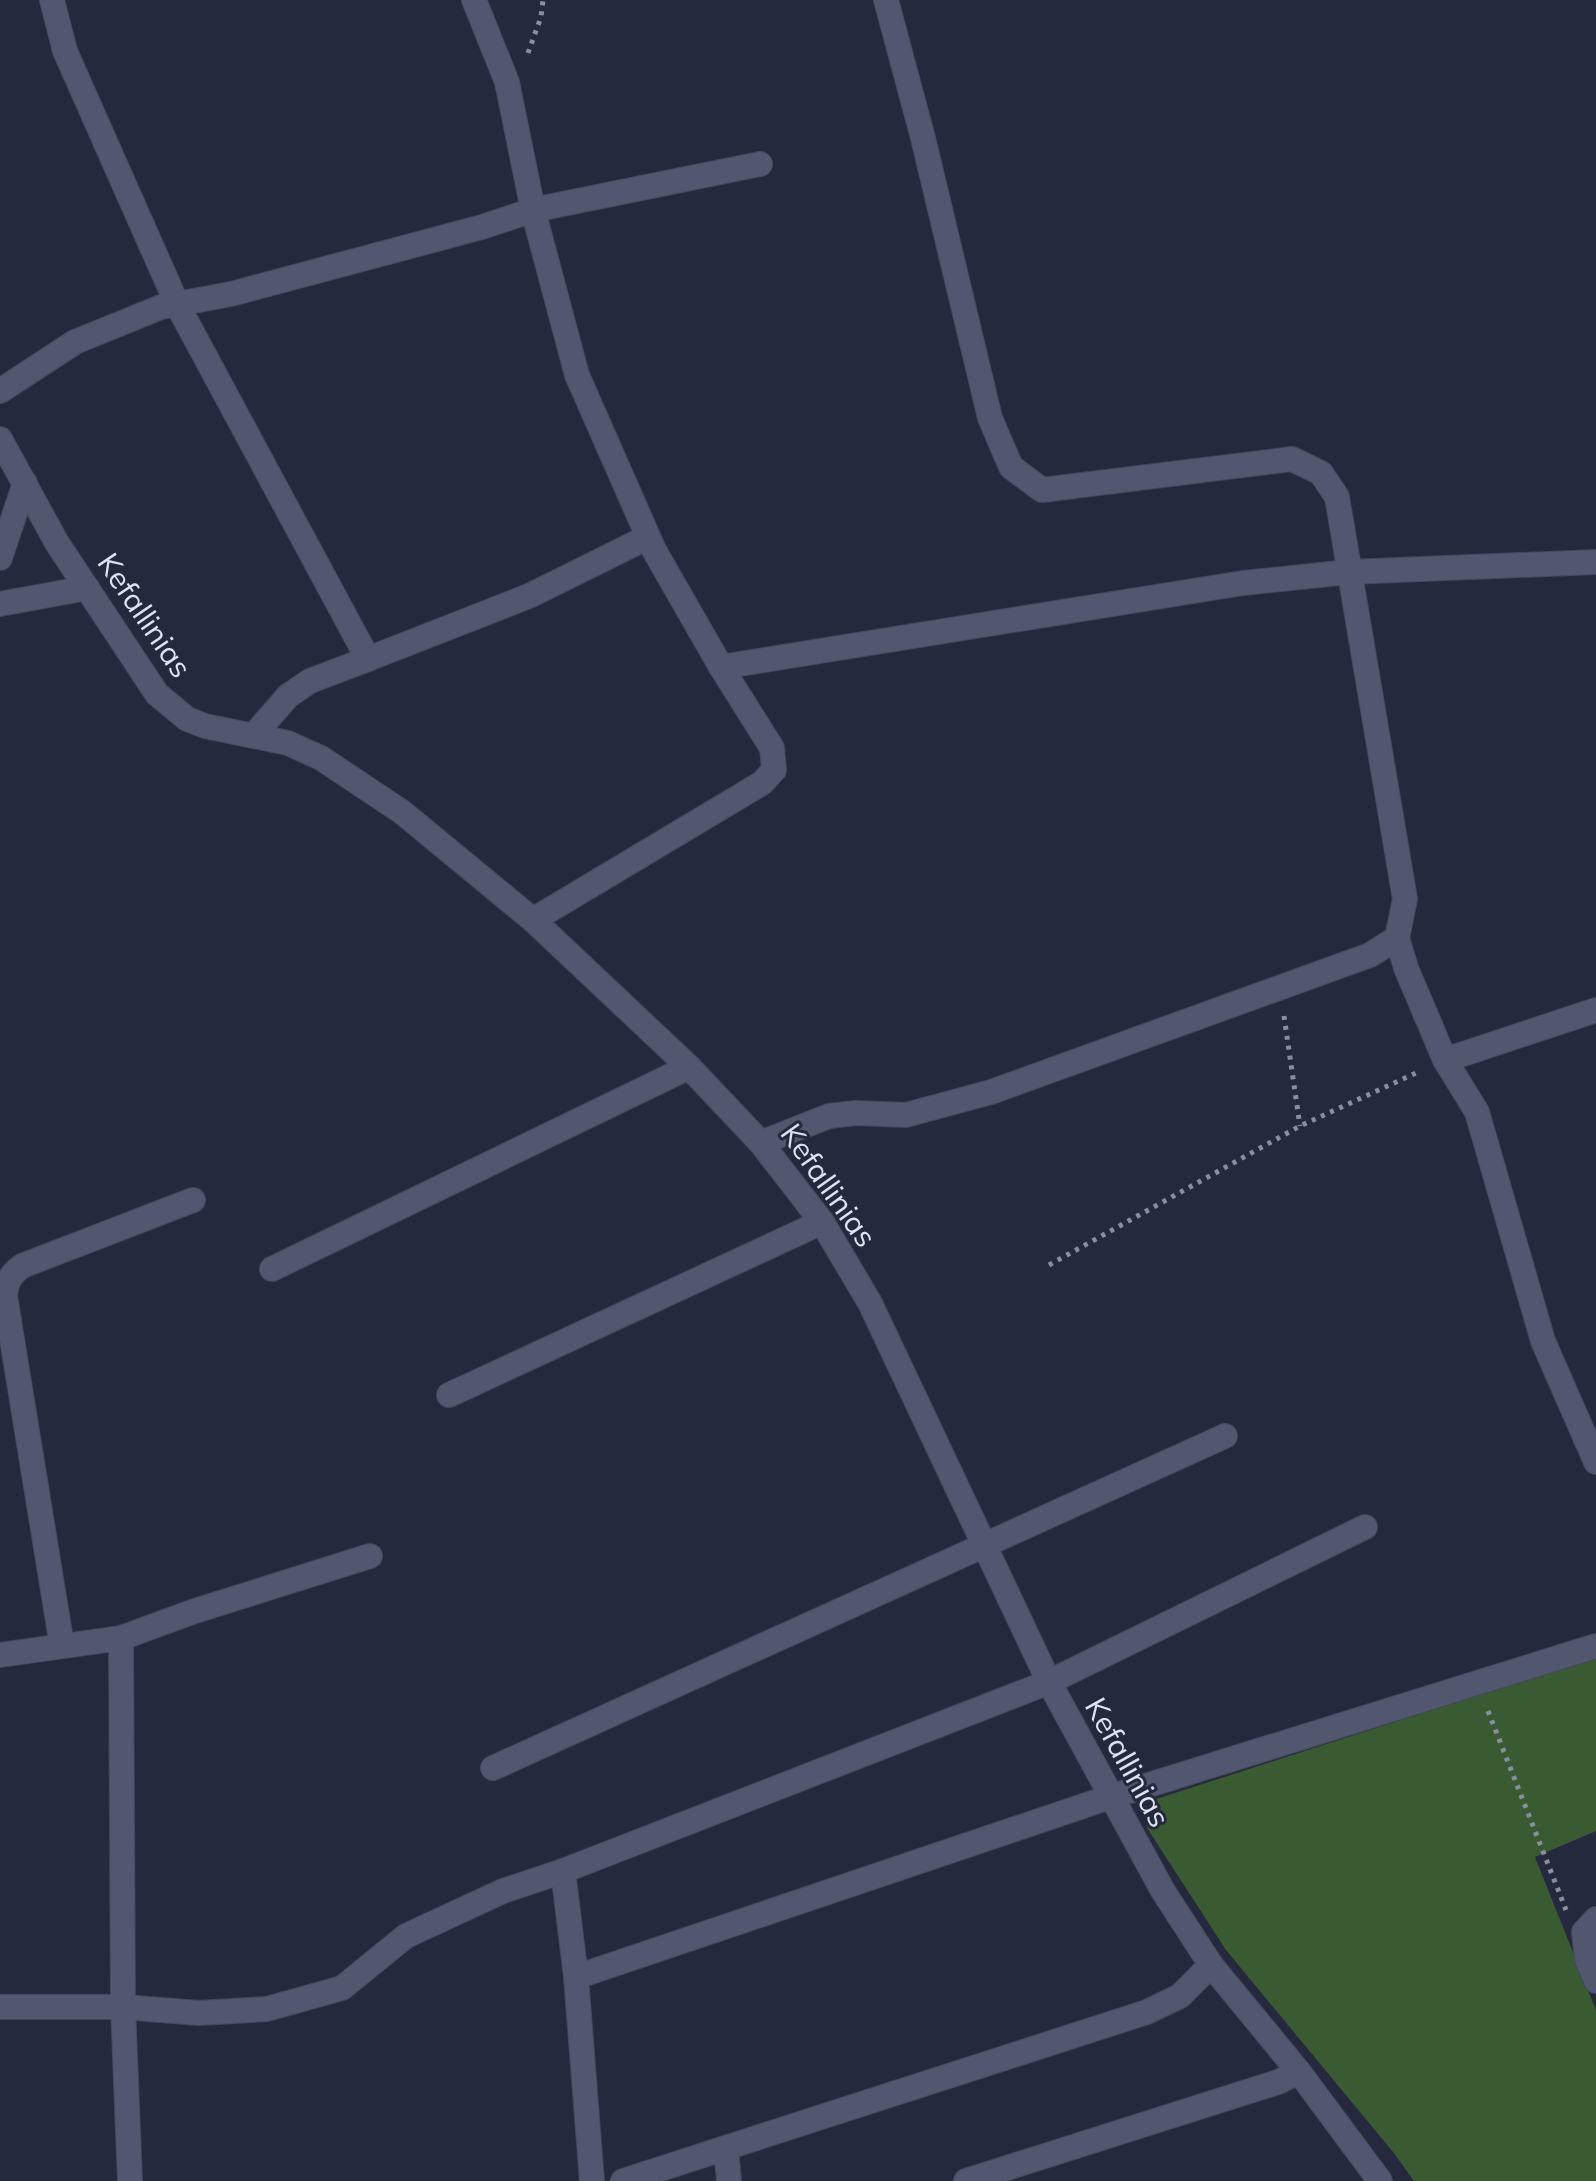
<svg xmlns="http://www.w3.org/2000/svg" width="1596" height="2181" font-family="Mulish,sans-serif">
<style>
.green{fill:#3a5a32}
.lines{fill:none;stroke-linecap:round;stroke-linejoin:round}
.minor-casing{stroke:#444859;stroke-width:26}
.path{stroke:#8a8e9e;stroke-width:5;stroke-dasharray:4 6;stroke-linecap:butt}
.minor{stroke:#51576e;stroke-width:24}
.labels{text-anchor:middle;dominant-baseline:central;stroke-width:6;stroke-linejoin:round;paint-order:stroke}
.street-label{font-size:30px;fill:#dfe3f0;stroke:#24293d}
</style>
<rect width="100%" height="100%" fill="#24293d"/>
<polygon class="green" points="1596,1657 1596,1831 1535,1857 1596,2010 1596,2181 1414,2181 1393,2152 1226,1950 1147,1828 1144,1813 1153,1800"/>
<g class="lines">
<defs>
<g id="minor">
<polyline points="52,0 65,51 178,306 368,659 310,681 288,696 255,734"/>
<polyline points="474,0 507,82 533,210 577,375 654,550 721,667 772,748 774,770 762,783 533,920"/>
<polyline points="0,391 75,342 161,307 231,294 482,227 533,210 760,164"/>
<polyline points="0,439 57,543 157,694 187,719 205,726 288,743 321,758 402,812 533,920 689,1067 761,1143 822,1222 870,1303 1049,1682 1163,1891 1211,1965 1299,2072 1380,2181"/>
<polyline points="0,558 25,483"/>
<polyline points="0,604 87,588"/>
<polyline points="368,659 529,596 648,537"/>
<polyline points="721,667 1243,583 1349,572 1596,562"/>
<polyline points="1397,938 1406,968 1445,1060 1477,1112 1543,1341 1596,1462"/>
<polyline points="1445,1060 1596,1010"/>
<polyline points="761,1143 829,1116 856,1113 906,1115 991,1092 1370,955 1397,938 1405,899 1337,497 1321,473 1292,459 1042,490 1011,467 990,418 923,138 886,0"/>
<polyline points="272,1269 689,1067"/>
<polyline points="449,1395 822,1222"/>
<path d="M62,1646L5,1296C6,1282 11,1274 22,1266L193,1200"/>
<polyline points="0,1655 121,1638 195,1611 370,1556"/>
<polyline points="493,1768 1225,1436"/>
<polyline points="563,1871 576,1977 592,2181"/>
<polyline points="1596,1919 1584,1932 1587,1959 1596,1981"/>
<polyline points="576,1977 1110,1797 1596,1646"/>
<polyline points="0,2007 123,2007 121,1638"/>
<polyline points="726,2148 729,2181"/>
<polyline points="130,2181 123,2007 199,2013 267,2009 342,1988 406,1936 503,1891 563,1871 1049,1682 1365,1527"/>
<polyline points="623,2181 1147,2012 1180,1996 1211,1965"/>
<polyline points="966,2181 1278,2082 1299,2072"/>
</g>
</defs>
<use href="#minor" class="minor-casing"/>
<g class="path">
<polyline points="528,53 541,17 543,0"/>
<polyline points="1284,1016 1300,1126"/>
<polyline points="1049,1265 1300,1126 1416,1073"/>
<polyline points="1488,1711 1566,1910"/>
</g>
<use href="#minor" class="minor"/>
</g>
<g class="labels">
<g class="street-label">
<text transform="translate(145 615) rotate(56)">Kefallinias</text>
<text transform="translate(829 1185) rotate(55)">Kefallinias</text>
<text transform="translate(1128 1762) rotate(61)">Kefallinias</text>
</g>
</g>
</svg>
